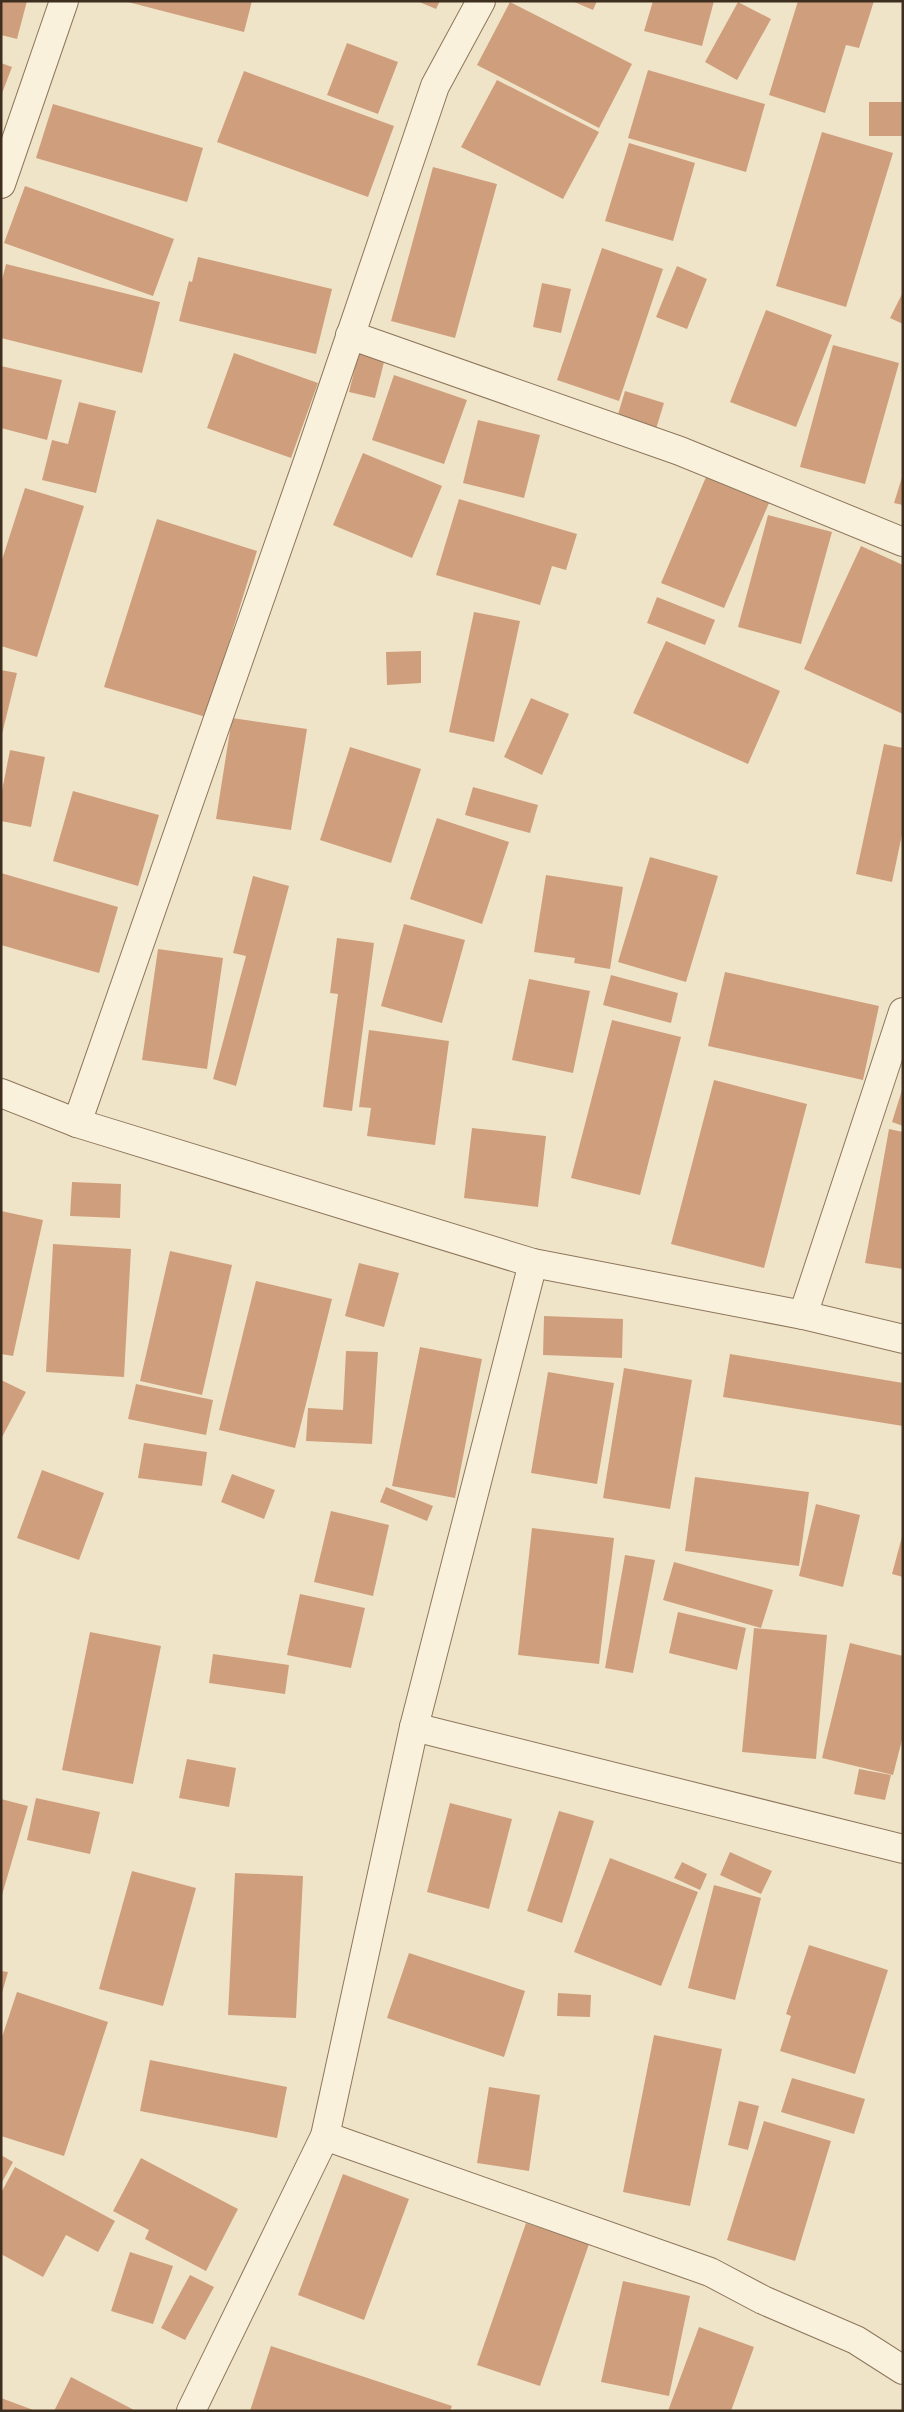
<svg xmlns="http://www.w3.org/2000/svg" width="904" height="2412" font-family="'Source Serif 4',serif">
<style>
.building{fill:#cf9f7d}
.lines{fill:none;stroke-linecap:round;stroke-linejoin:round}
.minor-casing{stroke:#8d765c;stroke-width:30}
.tertiary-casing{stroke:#8d765c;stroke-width:30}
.minor{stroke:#faf1dc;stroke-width:28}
.tertiary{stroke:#faf1dc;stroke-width:28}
</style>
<rect width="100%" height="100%" fill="#f0e4c8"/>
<g class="building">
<polygon points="1,1 27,1 17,39 1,35"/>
<polygon points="124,1 252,1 244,32"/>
<polygon points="417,1 440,1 436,9"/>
<polygon points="572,1 597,1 593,10"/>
<polygon points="653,1 714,1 702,46 644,31"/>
<polygon points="798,1 874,1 859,48 846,45 825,113 769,95"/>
<polygon points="510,2 632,64 599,128 477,65"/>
<polygon points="738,2 771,19 737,80 705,62"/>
<polygon points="347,43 398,62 378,114 327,95"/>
<polygon points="1,63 12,67 1,96"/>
<polygon points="648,70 765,104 746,172 628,138"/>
<polygon points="244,71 394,126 368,197 217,142"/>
<polygon points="497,80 599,132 563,199 461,147"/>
<rect x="869" y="102" width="34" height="34"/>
<polygon points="53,104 203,148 187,202 36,158"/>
<polygon points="822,132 893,153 846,307 776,286"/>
<polygon points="629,143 695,163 673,241 605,221"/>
<polygon points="433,167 497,184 455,338 391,321"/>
<polygon points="25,186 174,239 153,296 4,243"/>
<polygon points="602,248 663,269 619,401 557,380"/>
<polygon points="198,257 332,289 316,354 179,321 189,281 192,282"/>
<polygon points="6,264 160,302 142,373 1,338 1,284"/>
<polygon points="677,266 707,279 687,329 656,317"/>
<polygon points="542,283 571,289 561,333 533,327"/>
<polygon points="903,292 903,324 890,318"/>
<polygon points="766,310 832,335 796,427 730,402"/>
<polygon points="833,345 899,363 865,484 800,467"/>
<polygon points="359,352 385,358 375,398 349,392"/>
<polygon points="234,353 318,383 291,458 207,428"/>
<polygon points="1,366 62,380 47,440 1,428"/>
<polygon points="394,375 467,400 444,464 372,440"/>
<polygon points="625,391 664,403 655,432 616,421"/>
<polygon points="79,402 116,411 96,493 42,480 52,440 68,444"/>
<polygon points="478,420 540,435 524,498 463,483"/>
<polygon points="363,453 442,486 412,558 333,525"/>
<polygon points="903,474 903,505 894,503"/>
<polygon points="706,477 769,503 724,608 661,583"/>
<polygon points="25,488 84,506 37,657 1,646 1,563"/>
<polygon points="459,499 577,534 566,570 552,566 540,605 436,575"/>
<polygon points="768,515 832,532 801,644 738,627"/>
<polygon points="157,519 257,551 206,717 104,687"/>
<polygon points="861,546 903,565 903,714 804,669"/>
<polygon points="657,597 715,620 705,645 647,623"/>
<polygon points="474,612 520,621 494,742 449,732"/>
<polygon points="666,641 780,691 748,764 633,713"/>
<polygon points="421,651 421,683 387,685 386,652"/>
<polygon points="1,670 17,673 2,734 1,733"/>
<polygon points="531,698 569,714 542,775 504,757"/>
<polygon points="232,718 307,729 291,830 216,819"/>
<polygon points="884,744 903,748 903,830 892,882 856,874"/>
<polygon points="350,747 421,769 391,863 320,840"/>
<polygon points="10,750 45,757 31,827 1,821 1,796"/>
<polygon points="473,787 538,805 530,833 465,815"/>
<polygon points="73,791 159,815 138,886 53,861"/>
<polygon points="437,818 509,842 482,924 410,899"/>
<polygon points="650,857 718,876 686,982 618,962"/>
<polygon points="1,873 118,907 99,973 1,945"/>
<polygon points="546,875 623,887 610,969 574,963 575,958 534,952"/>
<polygon points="253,876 289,886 236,1086 213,1079 246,956 233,953"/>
<polygon points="404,924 465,940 442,1023 381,1006"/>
<polygon points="337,938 374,943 352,1111 323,1107 338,994 330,993"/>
<polygon points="158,949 223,958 207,1069 142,1060"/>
<polygon points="725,972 879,1006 863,1080 708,1046"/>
<polygon points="611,975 678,993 671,1023 603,1005"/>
<polygon points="529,979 590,991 573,1073 512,1060"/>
<polygon points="612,1020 681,1037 640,1195 571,1178"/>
<polygon points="369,1030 449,1041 435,1145 367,1136 371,1108 359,1107"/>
<polygon points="714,1080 807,1104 764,1268 671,1244"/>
<polygon points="902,1090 903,1090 903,1126 892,1122"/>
<polygon points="472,1128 546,1136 538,1207 464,1198"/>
<polygon points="889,1129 903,1132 903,1269 865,1263"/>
<polygon points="72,1182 121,1184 120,1218 70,1216"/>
<polygon points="1,1211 43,1220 13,1356 1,1354"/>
<polygon points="53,1244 131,1249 124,1377 46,1372"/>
<polygon points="170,1251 232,1265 202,1395 140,1381"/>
<polygon points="359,1263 399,1273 384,1327 345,1316"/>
<polygon points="256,1281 332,1299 295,1448 219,1430"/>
<polygon points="544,1316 623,1319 622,1358 543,1355"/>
<polygon points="420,1347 482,1359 455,1498 392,1486"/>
<polygon points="346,1351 378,1352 372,1444 306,1441 308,1408 343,1410"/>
<polygon points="730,1354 903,1383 903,1426 723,1397"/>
<polygon points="624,1368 692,1380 670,1509 603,1498"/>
<polygon points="548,1372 614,1383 597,1484 531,1473"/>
<polygon points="1,1380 26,1392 1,1439"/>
<polygon points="136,1384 213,1400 206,1435 128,1419"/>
<polygon points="144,1443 207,1452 202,1486 138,1478"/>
<polygon points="42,1470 104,1493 79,1560 17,1538"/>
<polygon points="232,1474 275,1490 264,1519 221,1502"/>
<polygon points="695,1477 809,1492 799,1566 685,1551"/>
<polygon points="386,1487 433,1506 427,1521 380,1502"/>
<polygon points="816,1504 860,1515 843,1587 799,1576"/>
<polygon points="331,1511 389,1525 373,1596 314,1582"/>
<polygon points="532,1528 614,1538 599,1664 518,1655"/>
<polygon points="903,1533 903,1577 892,1574"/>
<polygon points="625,1555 655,1560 633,1673 605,1668"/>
<polygon points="674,1562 773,1590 761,1628 663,1600"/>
<polygon points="300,1594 365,1608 351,1668 287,1655"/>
<polygon points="678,1612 746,1628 737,1670 669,1653"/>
<polygon points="754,1628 827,1635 816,1759 742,1752"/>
<polygon points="90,1632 161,1646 133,1784 62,1770"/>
<polygon points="850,1643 903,1656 903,1736 893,1775 822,1758"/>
<polygon points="213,1654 289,1665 285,1694 209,1683"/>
<polygon points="187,1759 236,1768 229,1807 179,1798"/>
<polygon points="859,1769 891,1775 885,1800 854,1794"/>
<polygon points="36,1798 100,1812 90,1854 27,1840"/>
<polygon points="1,1799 28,1806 2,1895 1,1895"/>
<polygon points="450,1803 512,1819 489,1909 427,1892"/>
<polygon points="559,1811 594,1821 562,1923 527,1911"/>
<polygon points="730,1852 772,1871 761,1894 720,1875"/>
<polygon points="610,1858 698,1892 661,1986 574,1952"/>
<polygon points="682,1862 707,1874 700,1890 674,1878"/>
<polygon points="132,1871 196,1888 163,2006 99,1989"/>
<polygon points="235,1873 303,1876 296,2018 228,2015"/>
<polygon points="714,1885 761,1898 735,2000 688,1988"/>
<polygon points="809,1945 888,1970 855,2074 780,2051 791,2016 786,2014"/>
<polygon points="409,1953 525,1991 504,2057 387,2018"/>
<polygon points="1,1971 8,1972 2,1993 1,1993"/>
<polygon points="17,1992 108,2022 64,2156 1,2136 1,2040"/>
<polygon points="558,1993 591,1995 590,2017 557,2016"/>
<polygon points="654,2035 722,2049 690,2206 623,2192"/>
<polygon points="150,2060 287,2087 277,2138 140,2111"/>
<polygon points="792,2078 865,2099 854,2134 781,2112"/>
<polygon points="489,2087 540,2095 529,2171 477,2163"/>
<polygon points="739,2101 759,2106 748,2150 728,2145"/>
<polygon points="764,2121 831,2141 795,2261 727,2240"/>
<polygon points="1,2155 13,2162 1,2184"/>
<polygon points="141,2158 238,2209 206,2271 145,2239 149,2230 113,2211"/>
<polygon points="15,2167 115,2221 98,2252 66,2235 43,2277 1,2254 1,2193"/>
<polygon points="343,2174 409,2199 364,2320 298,2295"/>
<polygon points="526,2223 589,2244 540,2386 477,2365"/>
<polygon points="130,2252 173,2266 153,2324 111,2311"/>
<polygon points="190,2275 214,2287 185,2340 161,2328"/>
<polygon points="623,2281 690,2296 669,2396 601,2382"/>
<polygon points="699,2327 754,2347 731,2411 668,2411"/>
<polygon points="271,2346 452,2406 450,2411 250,2411"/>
<polygon points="71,2377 136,2411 54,2411"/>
<polygon points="1,2398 36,2411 1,2411"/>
</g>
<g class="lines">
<defs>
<g id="minor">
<polyline points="1,184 64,1"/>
<polyline points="350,335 680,451 903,542"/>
<polyline points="77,1123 308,461 435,86 481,1"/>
<polyline points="803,1315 903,1012"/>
<polyline points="414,1727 903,1849"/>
<polyline points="325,2136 710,2272 763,2300 856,2340 903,2370"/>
<polyline points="191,2411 325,2136 414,1727 533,1263"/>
</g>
<polyline id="tertiary" points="1,1093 77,1123 533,1263 803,1315 903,1339"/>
</defs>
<use href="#minor" class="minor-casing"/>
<use href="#tertiary" class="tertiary-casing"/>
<use href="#minor" class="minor"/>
<use href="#tertiary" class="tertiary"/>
</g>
<rect width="904" height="2412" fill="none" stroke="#3d2e20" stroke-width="5"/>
</svg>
